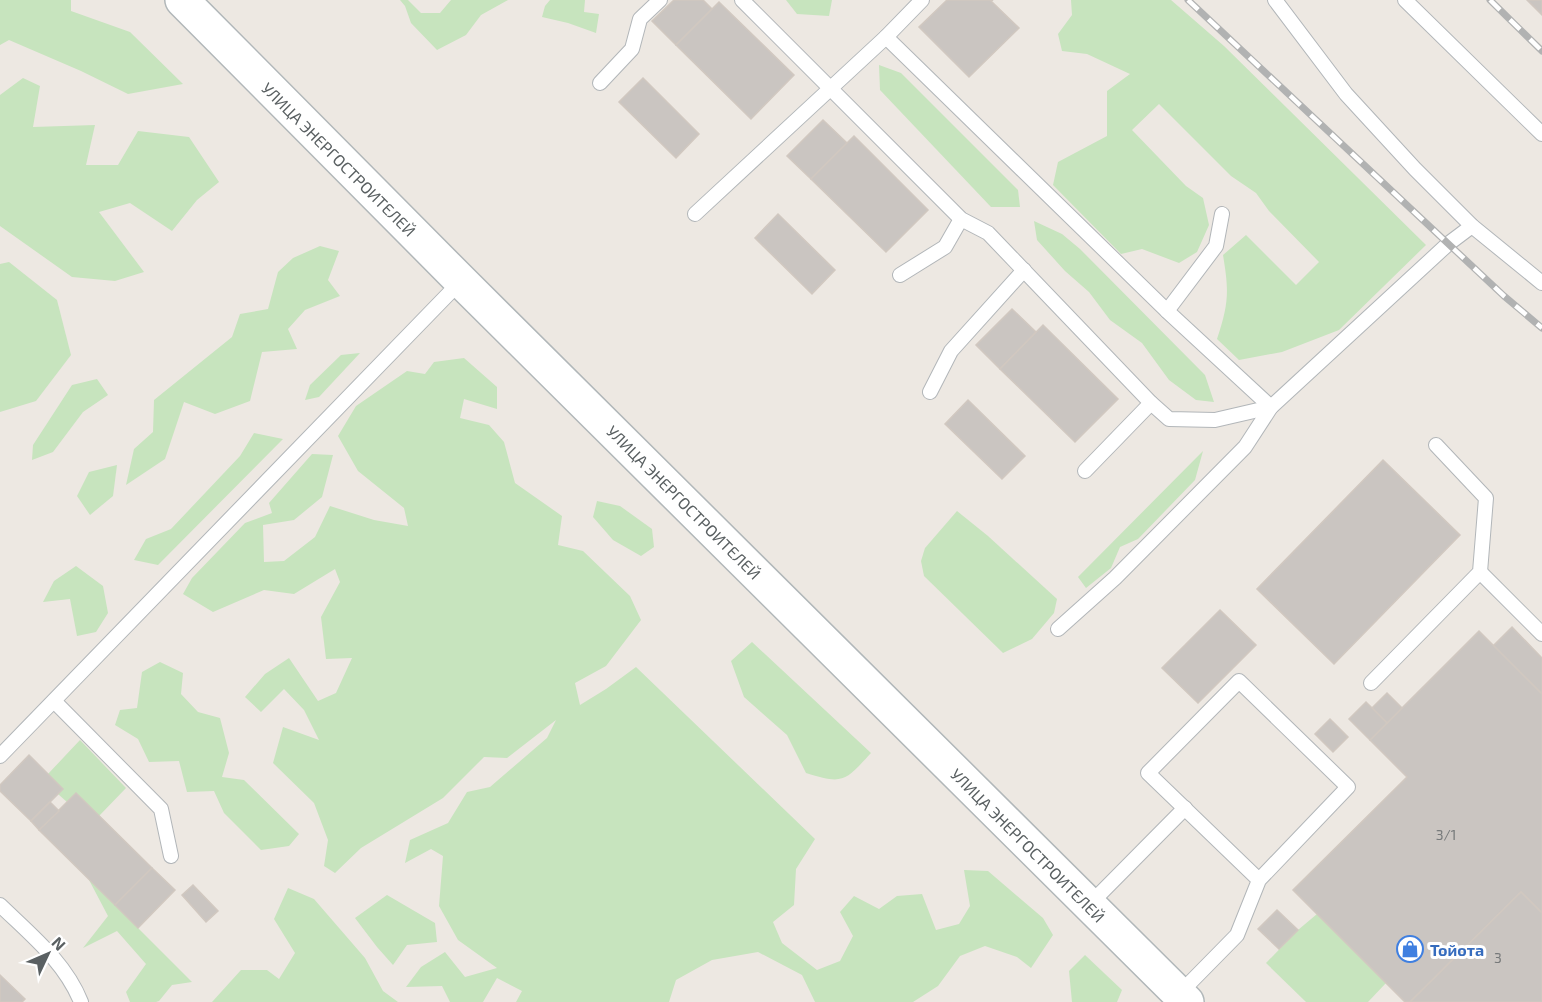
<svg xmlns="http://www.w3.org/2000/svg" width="1542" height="1002" font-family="'Exo 2',sans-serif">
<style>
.green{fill:#c7e4be}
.building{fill:#cac5c1;stroke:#d1c8c0;stroke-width:1.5}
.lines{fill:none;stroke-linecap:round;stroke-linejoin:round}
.service-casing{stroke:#b2b6b9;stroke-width:16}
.secondary-casing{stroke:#b1b7b9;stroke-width:36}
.service{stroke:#fff;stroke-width:14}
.secondary{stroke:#fff;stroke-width:33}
.rail-casing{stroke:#b1b2b2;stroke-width:7}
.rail{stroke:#fff;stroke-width:4.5;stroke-dasharray:14;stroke-linecap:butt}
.labels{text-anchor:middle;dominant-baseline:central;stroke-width:6;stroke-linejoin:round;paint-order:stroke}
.number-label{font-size:14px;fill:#76797a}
.street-label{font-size:16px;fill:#5a6062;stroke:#fff}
.shop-label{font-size:16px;font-weight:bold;fill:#366cbe;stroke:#fff;text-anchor:start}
</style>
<rect width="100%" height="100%" fill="#ede8e2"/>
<g class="green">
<polygon points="0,0 71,0 71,11 130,32 183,84 128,94 81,71 9,40 0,45"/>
<polygon points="400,0 408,0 421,13 440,13 451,0 508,0 481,15 466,35 437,50 411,23 405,6"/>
<polygon points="550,0 585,0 584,12 599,14 596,33 568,23 542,17 545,6"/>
<polygon points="786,0 832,0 829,16 797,14"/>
<path d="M1071,0H1171L1224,46L1426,245L1339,330L1282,352L1239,360L1217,339C1229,303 1229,291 1223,255L1246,235L1296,285L1319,262L1269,211L1256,193L1231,176L1159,104L1132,130L1186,186L1203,198L1209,225L1197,252L1179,263L1142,249L1121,254L1053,185L1058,162L1107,136V91L1130,74L1087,54L1062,51L1058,34L1072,15Z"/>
<polygon points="879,65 901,73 1018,190 1020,207 991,207 880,90"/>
<polygon points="23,78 40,86 33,127 95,125 86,165 118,165 138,131 189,137 219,182 197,200 172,231 130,203 99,212 144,272 115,281 72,277 0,226 0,95"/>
<polygon points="1034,221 1062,234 1080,249 1205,375 1214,402 1196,400 1169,380 1142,343 1110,320 1089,292 1065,271 1037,240"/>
<polygon points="320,246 339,251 328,280 340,296 305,310 288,329 297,349 262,352 250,401 215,414 184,402 165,459 126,485 134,449 153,432 154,400 232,337 240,314 268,309 278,272 293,258"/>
<polygon points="9,262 57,300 71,355 36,401 0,412 0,264"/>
<polygon points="360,353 319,397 305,400 310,385 341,355"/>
<polygon points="464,358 497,387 497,409 464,399 460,418 489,425 504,442 515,483 562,516 558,545 583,551 630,596 641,620 606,666 575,683 580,705 606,689 636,667 815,839 796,869 794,905 773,922 782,943 817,970 840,961 853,936 840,912 854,896 879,909 897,896 922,894 936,930 959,924 970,906 964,870 988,871 1043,918 1053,935 1031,968 1017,957 985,946 960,956 938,986 913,1002 815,1002 802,975 758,952 712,960 676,980 669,1002 516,1002 522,991 497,978 483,1002 450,1002 442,986 406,987 421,967 445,952 465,977 497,968 458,940 439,906 443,856 431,849 405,863 410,840 448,823 467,792 490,787 547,738 556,720 507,758 484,757 443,798 361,848 335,873 324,866 328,840 314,803 273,763 283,727 319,740 304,710 284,689 261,712 245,697 265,674 289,658 318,701 336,693 352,658 326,659 321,617 340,582 335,569 294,594 264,590 213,612 183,594 192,578 245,523 272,513 269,503 312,454 333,455 322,497 294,520 263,525 264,562 284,561 315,537 330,506 374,520 408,526 404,508 358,471 338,436 356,406 407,371 425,374 434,362"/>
<polygon points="97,379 108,395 83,412 53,452 32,460 33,445 72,385"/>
<polygon points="254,433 283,439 158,565 134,560 146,539 171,529 240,456"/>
<polygon points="1203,451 1195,480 1138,539 1120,547 1111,568 1086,588 1078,577"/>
<polygon points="117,465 113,496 90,515 77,496 89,472"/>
<polygon points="597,501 620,506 652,529 654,547 641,556 613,540 593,517"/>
<polygon points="957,511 988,536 1057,599 1054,613 1032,639 1003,653 924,576 921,561 925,548"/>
<polygon points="76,566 103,586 108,613 96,632 77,636 70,599 43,602 54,581"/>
<path d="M752,642L871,753C845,781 844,785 806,773L787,735L744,697L731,661Z"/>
<polygon points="160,662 183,673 181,694 198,712 220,718 229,753 222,777 244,780 299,834 289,846 261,850 224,813 214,791 187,792 179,761 149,762 138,739 115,725 120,710 137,708 142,672"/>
<polygon points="80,740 126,788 99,816 76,793 67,802 58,794 63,789 48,774"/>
<polygon points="88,878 192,982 172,985 159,1001 156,1002 130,1002 126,992 146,964 117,931 83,948 108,916"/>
<polygon points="288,888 314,899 365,958 383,991 398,1002 212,1002 241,970 267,970 279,979 295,953 274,919"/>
<polygon points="387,895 435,923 437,942 407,945 393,965 377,947 355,918"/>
<polygon points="1317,914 1386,983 1368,1002 1306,1002 1266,963 1298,930"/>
<polygon points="1085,955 1122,990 1117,1002 1072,1002 1069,971"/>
</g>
<g class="building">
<polygon points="674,0 703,0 712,9 676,45 652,21"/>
<polygon points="947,0 993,0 991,1 1019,28 969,77 919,27"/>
<polygon points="1527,0 1542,0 1542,15"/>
<polygon points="719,2 794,75 751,119 676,45"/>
<polygon points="643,78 699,134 676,158 619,102"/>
<polygon points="823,120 847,143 811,179 787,156"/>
<polygon points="854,136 928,210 886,252 811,179"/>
<polygon points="778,214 835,270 812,294 755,238"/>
<polygon points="1012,309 1036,332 1000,369 976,345"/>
<polygon points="1043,325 1118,399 1075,442 1000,369"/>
<polygon points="968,400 1025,456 1002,479 945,424"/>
<polygon points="1383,460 1460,535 1334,664 1257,589"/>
<polygon points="1220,610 1256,645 1198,703 1162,668"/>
<polygon points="1512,627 1542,658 1542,694 1493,646"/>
<polygon points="1479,631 1542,694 1542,913 1521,892 1410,1002 1405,1002 1293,890 1407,777 1370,740"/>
<polygon points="1387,693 1402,708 1387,723 1372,708"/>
<polygon points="1366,702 1387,723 1370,740 1349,719"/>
<polygon points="1330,719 1348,737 1333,752 1315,734"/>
<polygon points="29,755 63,789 31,821 0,791 0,785"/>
<polygon points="76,793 152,868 115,905 39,830"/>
<polygon points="50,802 59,811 39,830 31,821"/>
<polygon points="152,868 175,890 138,928 115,905"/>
<polygon points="193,885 218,911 206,922 182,895"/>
<polygon points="1521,892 1542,913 1542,1002 1410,1002"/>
<polygon points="1277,910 1298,930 1279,949 1258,929"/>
<polygon points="0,975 25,999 22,1002 0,1002"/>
</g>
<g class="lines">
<defs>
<g id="service">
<polyline points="742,0 961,219 988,233 1151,403 1169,419 1215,420 1271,407"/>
<polyline points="1275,0 1346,94 1415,169 1472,226 1542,283"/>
<polyline points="1405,0 1542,134"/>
<polyline points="886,37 1167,311 1271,407"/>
<polyline points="600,83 632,49 640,19 660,0"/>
<polyline points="695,214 886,37 922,0"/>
<polyline points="900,275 945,247 961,219"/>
<polyline points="1167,311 1216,246 1222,214"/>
<polyline points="930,392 951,351 1024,270"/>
<polyline points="1085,471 1151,403"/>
<polyline points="1480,572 1542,634"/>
<polyline points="1058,629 1115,578 1245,447 1271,407 1448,244 1472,226"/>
<polyline points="1371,683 1480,572 1486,498 1436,445"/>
<polyline points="54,701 161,809 171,856"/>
<polyline points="0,756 461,281"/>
<path d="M0,905C31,935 65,962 81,1002"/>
<polyline points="1089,905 1185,808"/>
<polyline points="1179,994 1237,935 1259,880 1348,787 1239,681 1148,773 1259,880"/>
</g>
<polyline id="secondary" points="182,0 461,281 1187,1002"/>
</defs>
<use href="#service" class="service-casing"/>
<use href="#secondary" class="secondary-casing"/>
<use href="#service" class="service"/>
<use href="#secondary" class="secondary"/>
<defs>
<g id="rail">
<polyline points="1188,0 1504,296 1542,328"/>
<polyline points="1490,0 1542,51"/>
</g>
</defs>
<use href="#rail" class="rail-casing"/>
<use href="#rail" class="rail"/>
</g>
<defs>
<symbol id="shop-ring" viewBox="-11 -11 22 22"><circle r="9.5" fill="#fff" stroke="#3f7fe0" stroke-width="1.5"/><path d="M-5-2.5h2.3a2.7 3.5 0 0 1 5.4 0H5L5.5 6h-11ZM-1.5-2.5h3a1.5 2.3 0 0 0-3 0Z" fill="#3f7fe0"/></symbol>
</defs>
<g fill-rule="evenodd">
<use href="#shop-ring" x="1395" y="934" width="30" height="30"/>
</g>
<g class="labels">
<g class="number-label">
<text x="1446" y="834">3/1</text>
<text x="1498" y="957">3</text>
</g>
<g class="street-label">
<text transform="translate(339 159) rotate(45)">УЛИЦА ЭНЕРГОСТРОИТЕЛЕЙ</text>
<text transform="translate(684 502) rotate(45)">УЛИЦА ЭНЕРГОСТРОИТЕЛЕЙ</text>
<text transform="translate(1028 845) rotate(45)">УЛИЦА ЭНЕРГОСТРОИТЕЛЕЙ</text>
</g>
<g class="shop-label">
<text x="1430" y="949">Тойота</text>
</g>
</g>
<g transform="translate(48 954) rotate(46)" stroke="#ffffff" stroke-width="4.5" paint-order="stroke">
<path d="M0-4.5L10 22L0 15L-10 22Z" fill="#5a6062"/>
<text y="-9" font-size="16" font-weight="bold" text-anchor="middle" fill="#5a6062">N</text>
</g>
</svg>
